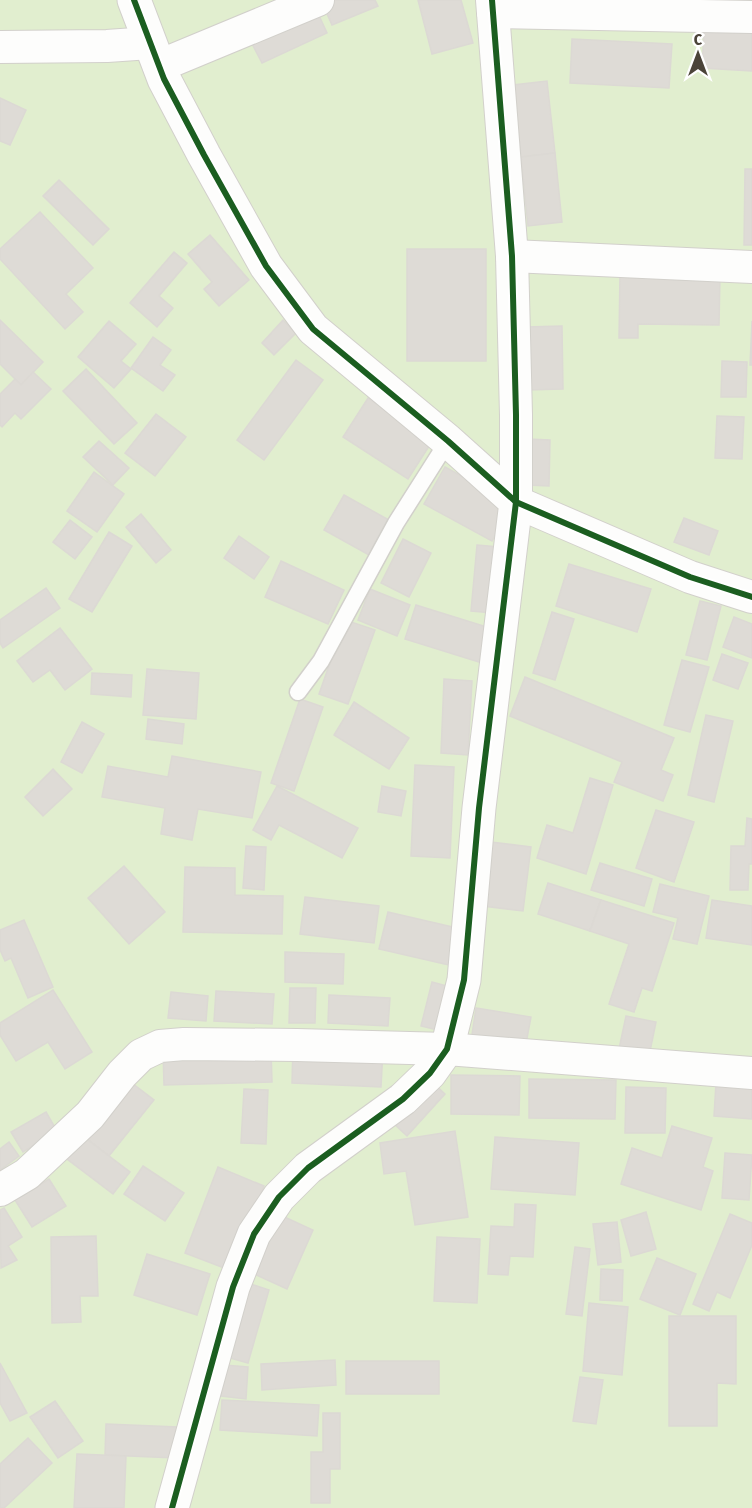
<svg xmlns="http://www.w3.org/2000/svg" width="752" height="1508" font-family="'Fira Sans Condensed',sans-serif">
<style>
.green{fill:#e1eecf}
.building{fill:#dedbd6;stroke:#dcd9d4;stroke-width:1.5}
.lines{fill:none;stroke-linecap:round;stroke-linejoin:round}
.service-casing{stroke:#d2d0cb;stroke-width:19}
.minor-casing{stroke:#d2d0cb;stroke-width:34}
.tertiary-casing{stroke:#d2d0cb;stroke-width:35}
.service{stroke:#fdfdfc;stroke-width:16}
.minor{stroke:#fdfdfc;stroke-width:32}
.tertiary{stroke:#fdfdfc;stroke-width:33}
.cycleway-casing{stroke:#fff;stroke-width:10}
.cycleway{stroke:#1b5e20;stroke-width:6}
</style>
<rect width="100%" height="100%" fill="#f4f2ee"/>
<rect class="green" x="0" y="0" width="752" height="1508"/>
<g class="building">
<polygon points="335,0 375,0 378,6 332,25 323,5"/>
<polygon points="418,0 461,0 473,43 432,54"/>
<polygon points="316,9 327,33 262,63 250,40"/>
<polygon points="704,29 752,31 752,71 702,68"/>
<polygon points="572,39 672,44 669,88 570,83"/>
<polygon points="547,81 555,153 521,157 513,85"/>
<polygon points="0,98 26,110 10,145 0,141"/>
<polygon points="555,153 562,222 528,226 521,157"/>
<polygon points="745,169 752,169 752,245 744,245"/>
<polygon points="59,180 109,229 93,245 43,196"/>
<polygon points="40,212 93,268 66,294 83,312 65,329 0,259 0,249"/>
<polygon points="210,235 249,280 219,306 204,289 212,282 188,254"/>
<rect x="407" y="249" width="79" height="112"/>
<polygon points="174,252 187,263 159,296 173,308 157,327 130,303"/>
<polygon points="620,273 720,275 719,325 638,324 638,338 619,338"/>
<polygon points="0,320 43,362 21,385 0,364"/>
<polygon points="283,320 296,333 274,355 262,343"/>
<polygon points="109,321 136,344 121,361 131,369 114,388 78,357"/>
<polygon points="752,321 752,365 750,365"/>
<polygon points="562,326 563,389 526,390 525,327"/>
<polygon points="153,337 171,350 160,365 175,375 163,391 131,368"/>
<polygon points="296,360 323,380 264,460 237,440"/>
<polygon points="722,361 747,362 746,397 721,397"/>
<polygon points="86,369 137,423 114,444 63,391"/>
<polygon points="33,372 51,389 21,419 15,413 2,427 0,425 0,394 15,379 21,385"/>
<polygon points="368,398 433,440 408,479 343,437"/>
<polygon points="156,414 186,437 155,476 125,453"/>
<polygon points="717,416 744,417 742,459 715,458"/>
<polygon points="528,439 550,440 549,486 527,485"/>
<polygon points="99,441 129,468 113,485 83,457"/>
<polygon points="445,467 512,504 492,541 424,504"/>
<polygon points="94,472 124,494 97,532 67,511"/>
<polygon points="344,495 389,520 369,555 324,530"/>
<polygon points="141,514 171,550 156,563 126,527"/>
<polygon points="684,518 718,531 709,555 674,542"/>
<polygon points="70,520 92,537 75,559 53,542"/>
<polygon points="109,532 132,546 92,612 69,599"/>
<polygon points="239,536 269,557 254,579 224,558"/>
<polygon points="403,539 431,553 409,597 381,583"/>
<polygon points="477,545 499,547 493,613 471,611"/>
<polygon points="281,561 344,590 328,624 265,597"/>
<polygon points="569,564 651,589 637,632 556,606"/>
<polygon points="46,588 60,608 3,648 0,643 0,620"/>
<polygon points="370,589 410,605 397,636 358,620"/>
<polygon points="700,601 721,606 707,660 686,655"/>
<polygon points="416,605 490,628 479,662 405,639"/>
<polygon points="552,612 574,619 555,680 533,673"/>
<polygon points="734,617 752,624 752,658 723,647"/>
<polygon points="345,620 375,630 348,704 319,694"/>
<polygon points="60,628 92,669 65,690 50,670 33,682 17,661"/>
<polygon points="722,654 748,663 738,689 713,680"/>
<polygon points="682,660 709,667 690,732 664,725"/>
<polygon points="147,669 199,673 196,719 143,715"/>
<polygon points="92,673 132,675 131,697 91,694"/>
<polygon points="525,677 674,738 661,770 673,775 663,801 614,782 622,762 510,716"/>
<polygon points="444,679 472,681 468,755 441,753"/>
<polygon points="300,699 323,707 294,791 271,783"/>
<polygon points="354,702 409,738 389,769 334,735"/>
<polygon points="706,715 733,721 714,802 688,795"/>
<polygon points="148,719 184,724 182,744 146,739"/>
<polygon points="82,722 104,734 82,773 61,762"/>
<polygon points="172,756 261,772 252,818 198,809 192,840 161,834 165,808 102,797 108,766 168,777"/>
<polygon points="415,765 454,767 450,858 411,856"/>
<polygon points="53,769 72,789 43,816 25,797"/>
<polygon points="590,778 613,785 586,874 537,858 547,825 573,833"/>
<polygon points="277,786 358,828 342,858 279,825 271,840 253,830"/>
<polygon points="382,786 406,791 401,816 378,812"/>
<polygon points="656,810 694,822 674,882 636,868"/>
<polygon points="747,818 752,819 752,864 749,864 748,890 730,890 731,846 745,846"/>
<polygon points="491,842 531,847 523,911 483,906"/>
<polygon points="246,846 266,847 264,890 243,888"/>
<polygon points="600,863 652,879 644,906 591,890"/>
<polygon points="124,866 165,912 129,944 88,898"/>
<polygon points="185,867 235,868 235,895 283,896 282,934 183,932"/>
<polygon points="548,883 601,900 590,931 538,914"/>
<polygon points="660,884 709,896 697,944 673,939 678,918 653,912"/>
<polygon points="305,897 379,906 374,943 300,934"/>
<polygon points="601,900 674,923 652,991 642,988 634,1012 609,1004 629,944 590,931"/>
<polygon points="712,900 752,906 752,945 706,938"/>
<polygon points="388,912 466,930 458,967 379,949"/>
<polygon points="24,920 53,987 28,998 11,958 5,961 0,950 0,930"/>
<polygon points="285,952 344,954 343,984 285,982"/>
<polygon points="432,982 458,989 446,1032 421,1026"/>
<polygon points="290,988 316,988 315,1023 289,1023"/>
<polygon points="53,990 92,1052 65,1069 48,1042 16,1061 0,1035 0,1023"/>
<polygon points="216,991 274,994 272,1024 214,1021"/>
<polygon points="171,992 208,996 206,1021 168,1018"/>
<polygon points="329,995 390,998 388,1026 328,1023"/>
<polygon points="476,1008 531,1017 525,1049 471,1041"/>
<polygon points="626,1016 656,1022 649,1056 619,1049"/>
<polygon points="293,1046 383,1050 381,1087 292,1083"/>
<polygon points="271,1048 272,1082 164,1085 163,1051"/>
<polygon points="451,1075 520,1076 519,1115 451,1114"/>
<polygon points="529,1079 616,1080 615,1119 529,1118"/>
<polygon points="128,1080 154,1100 109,1156 84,1137"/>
<polygon points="430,1080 445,1094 407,1136 392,1122"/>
<polygon points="716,1083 752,1086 752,1119 714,1116"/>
<polygon points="626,1087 666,1088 665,1133 625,1133"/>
<polygon points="244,1089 268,1090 266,1144 241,1143"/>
<polygon points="46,1112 57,1131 23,1152 11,1132"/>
<polygon points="672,1126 712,1138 703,1167 713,1171 701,1210 621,1184 632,1148 662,1158"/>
<polygon points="455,1131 468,1217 415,1225 406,1171 384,1174 380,1143"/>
<polygon points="84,1137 130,1172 113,1194 67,1159"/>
<polygon points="495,1137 579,1143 575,1195 491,1189"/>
<polygon points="9,1142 19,1156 0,1170 0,1149"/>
<polygon points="725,1153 752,1155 749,1200 722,1198"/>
<polygon points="143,1166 184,1193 165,1221 124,1194"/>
<polygon points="218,1167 264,1186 232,1271 185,1253"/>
<polygon points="49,1179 66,1206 32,1227 15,1200"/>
<polygon points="515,1204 536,1205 533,1257 510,1256 508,1275 488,1274 491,1226 514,1227"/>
<polygon points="4,1208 22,1237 8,1246 17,1260 1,1268 0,1210"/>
<polygon points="646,1212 656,1249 631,1256 621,1220"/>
<polygon points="278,1214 313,1230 287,1289 252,1273"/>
<polygon points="730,1214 752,1223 752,1245 730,1298 717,1292 709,1311 693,1304"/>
<polygon points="617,1222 621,1262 598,1265 593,1224"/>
<polygon points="96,1236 98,1296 80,1296 81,1322 52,1323 51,1237"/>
<polygon points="437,1237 480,1239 477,1303 434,1301"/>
<polygon points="575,1247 590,1249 582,1316 566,1314"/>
<polygon points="147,1254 210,1274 197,1315 134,1295"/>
<polygon points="657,1258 696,1274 680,1315 640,1299"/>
<polygon points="601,1269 623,1270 622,1301 600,1300"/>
<polygon points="245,1282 269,1290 248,1363 223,1356"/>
<polygon points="589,1303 628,1307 622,1375 583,1371"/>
<polygon points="669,1316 736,1316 736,1384 717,1383 717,1426 669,1426"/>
<polygon points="335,1360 336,1385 262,1390 261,1364"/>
<rect x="346" y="1361" width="93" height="33"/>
<polygon points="0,1363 27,1413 10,1421 0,1403"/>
<polygon points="224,1365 248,1367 246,1399 221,1396"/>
<polygon points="580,1377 603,1380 596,1424 573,1421"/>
<polygon points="222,1400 319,1405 317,1436 220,1430"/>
<polygon points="55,1401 83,1441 58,1458 30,1417"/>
<polygon points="323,1413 340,1413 340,1469 330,1469 330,1503 311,1503 311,1452 323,1452"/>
<polygon points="106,1424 178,1427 176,1458 105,1455"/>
<polygon points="28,1438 52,1463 4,1508 0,1508 0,1464"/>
<polygon points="77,1454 126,1456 124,1508 74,1508"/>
</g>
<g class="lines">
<defs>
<polyline id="service" points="298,692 321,661 396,523 448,441"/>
<g id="minor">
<polyline points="492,0 512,256 516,415 516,502 690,577 752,597"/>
<polyline points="493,12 752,17"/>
<polyline points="0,47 107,46 150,43"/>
<polyline points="159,66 318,0"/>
<polyline points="512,256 752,267"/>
<polyline points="0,1190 27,1174 90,1115 122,1074 141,1055 160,1046 184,1044 297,1045 447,1049 752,1073"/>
</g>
<polyline id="tertiary" points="134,0 164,79 204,155 266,266 313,329 448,441 516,502 479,808 464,980 447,1049 430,1073 403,1099 308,1168 279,1197 254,1234 233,1287 172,1508"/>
</defs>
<use href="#service" class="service-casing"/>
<use href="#minor" class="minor-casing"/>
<use href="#tertiary" class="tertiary-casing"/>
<use href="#service" class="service"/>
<use href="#minor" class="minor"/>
<use href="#tertiary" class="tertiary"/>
<defs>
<g id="cycleway">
<polyline points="134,0 164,79 204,155 266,266 313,329 448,441 516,502 690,577 752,597"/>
<polyline points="172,1508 233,1287 254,1234 279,1197 308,1168 403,1099 430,1073 447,1049 464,980 479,808 516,502 516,415 512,256 492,0"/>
</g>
</defs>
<use href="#cycleway" class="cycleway-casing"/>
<use href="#cycleway" class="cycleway"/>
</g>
<g transform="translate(698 54)" stroke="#ffffff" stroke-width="4.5" paint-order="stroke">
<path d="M0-4.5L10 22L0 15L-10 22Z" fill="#4b4439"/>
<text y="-9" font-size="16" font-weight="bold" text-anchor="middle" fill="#4b4439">С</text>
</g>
</svg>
